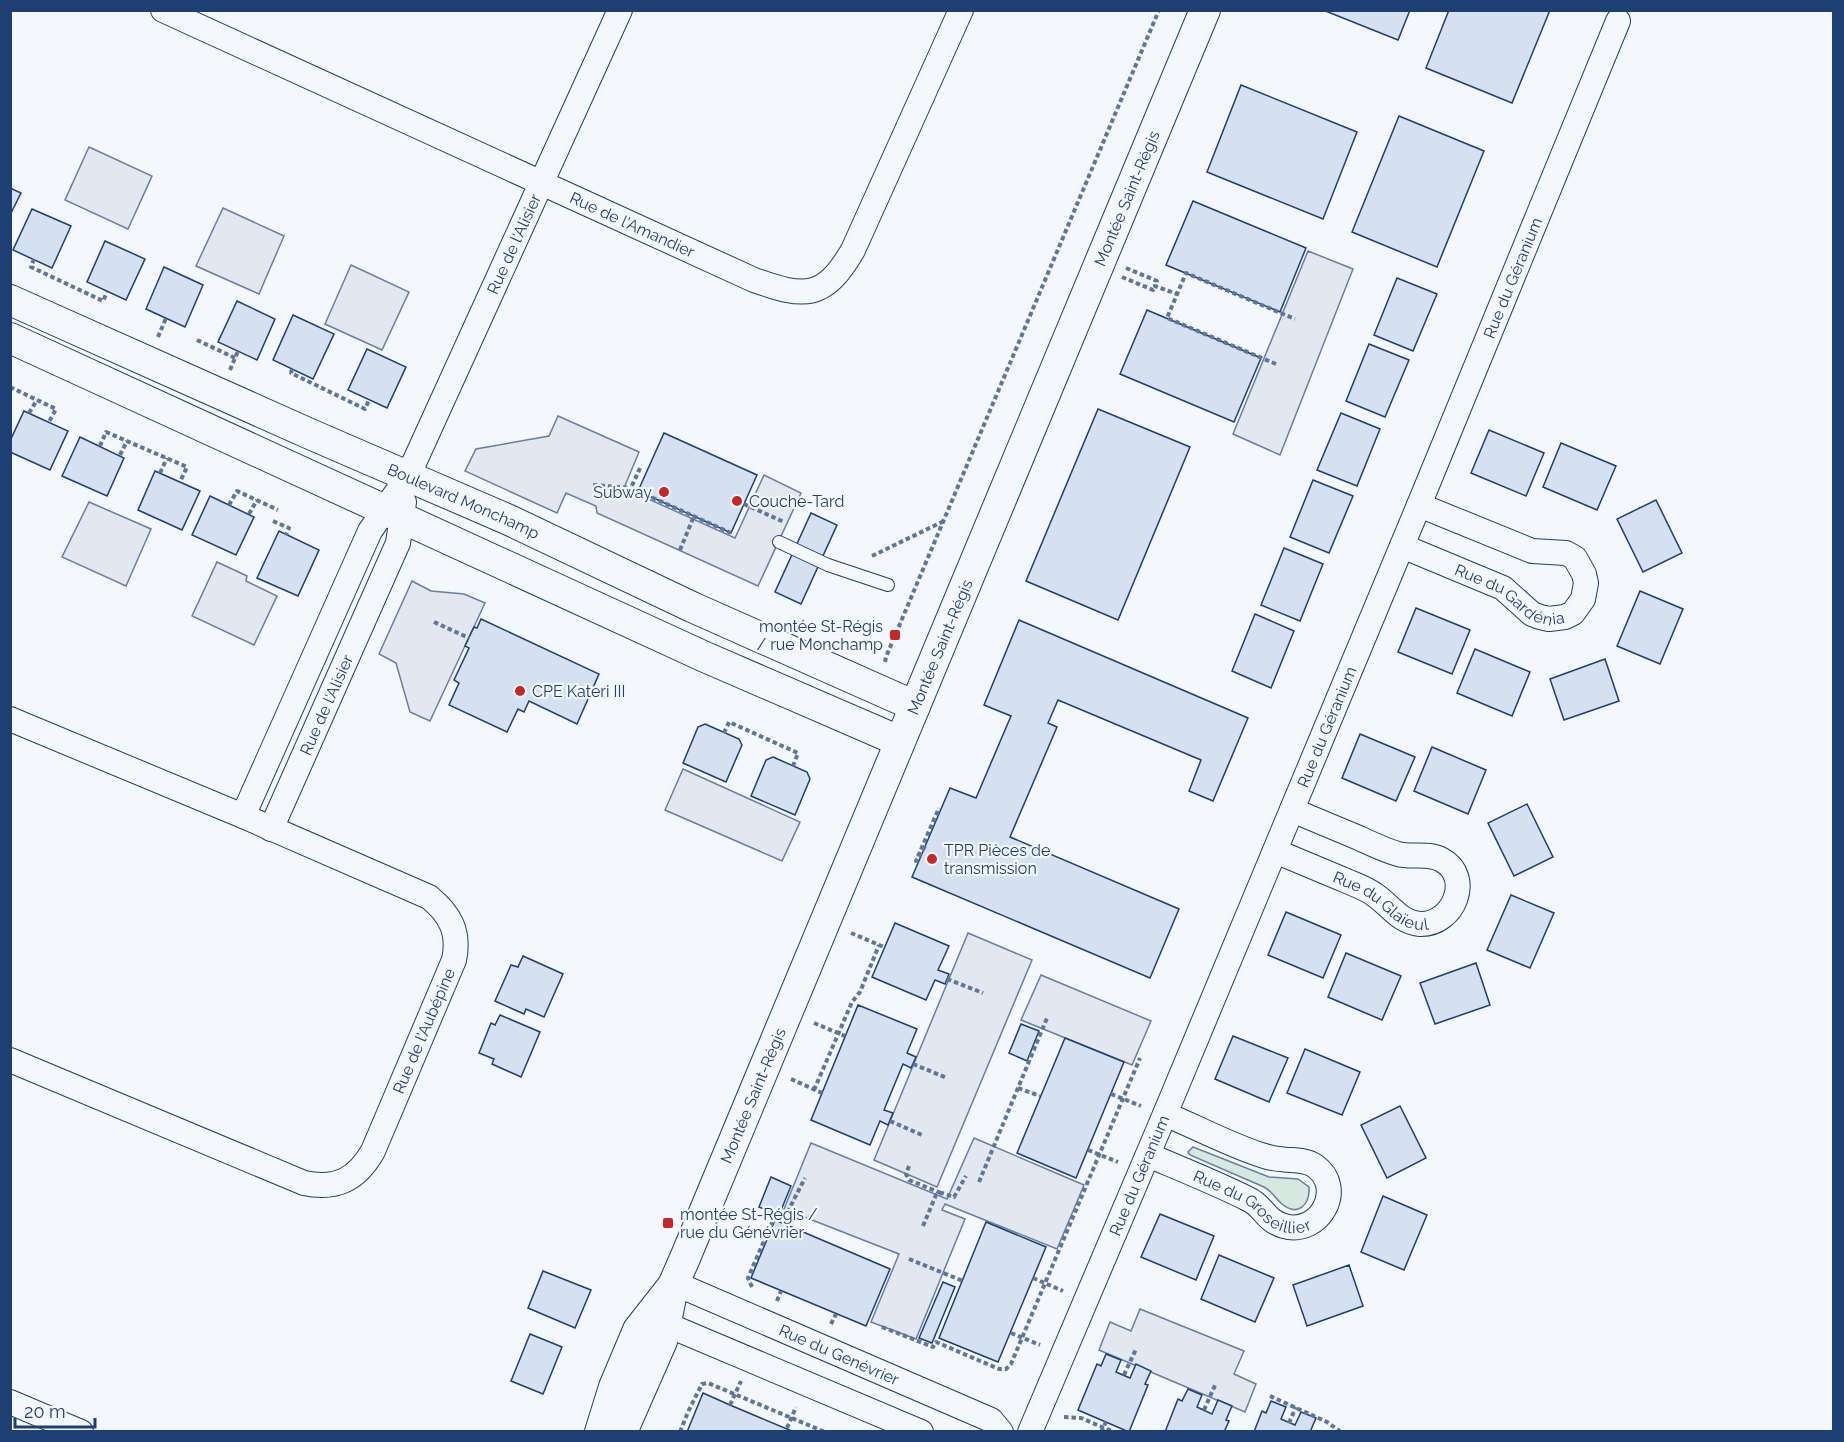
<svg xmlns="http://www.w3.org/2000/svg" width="1844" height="1442" font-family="Raleway,sans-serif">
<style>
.green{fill:#d7e8df;stroke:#687fa3;stroke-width:1.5}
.parking{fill:#e3e8f0;stroke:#687fa3;stroke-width:1.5}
.building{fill:#d5e0f0;stroke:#1d3f73;stroke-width:1.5}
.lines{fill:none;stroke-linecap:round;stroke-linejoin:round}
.service-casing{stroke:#1d3f73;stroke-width:14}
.minor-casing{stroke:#1d3f73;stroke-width:26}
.tertiary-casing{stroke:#1d3f73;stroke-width:32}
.path{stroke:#5e769c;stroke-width:4;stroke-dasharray:4.5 3;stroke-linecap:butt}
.service{stroke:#f4f7fb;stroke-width:12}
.minor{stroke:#f4f7fb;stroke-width:24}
.tertiary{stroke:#f4f7fb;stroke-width:30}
.poi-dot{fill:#c62828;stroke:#f4f7fb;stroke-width:2}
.labels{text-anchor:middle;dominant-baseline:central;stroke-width:4.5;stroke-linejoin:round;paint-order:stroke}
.street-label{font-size:16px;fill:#1d3f73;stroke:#f4f7fb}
.poi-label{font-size:16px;fill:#1d3f73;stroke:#f4f7fb;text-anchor:start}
</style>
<rect width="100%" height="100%" fill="#f4f7fb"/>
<path class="green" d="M1193,1147L1269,1177L1298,1179L1309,1187C1310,1205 1298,1217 1282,1204C1274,1197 1273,1192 1264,1187L1190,1155L1188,1152Z"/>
<g class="parking">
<polygon points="89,147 152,176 128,229 65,200"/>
<polygon points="223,208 284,236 259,294 196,266"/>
<polygon points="1308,251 1353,269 1280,455 1233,434"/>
<polygon points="351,265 409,292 382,350 325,324"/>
<polygon points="558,416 639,452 624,488 735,538 764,475 801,493 758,586 597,513 596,506 566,493 557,513 465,471 476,449 549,436"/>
<polygon points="89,502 151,529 126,586 62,557"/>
<polygon points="217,562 247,576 246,581 277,596 254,645 192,616"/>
<polygon points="412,581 431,591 464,594 485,603 430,721 410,712 396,663 379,654"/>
<polygon points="683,769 800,822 782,861 665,810"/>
<polygon points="968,933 1032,960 937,1187 874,1160"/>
<polygon points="1041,975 1151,1021 1132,1065 1021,1020"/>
<polygon points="974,1138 1084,1185 1057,1249 945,1204 942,1210 965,1219 916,1339 871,1322 899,1254 784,1209 811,1143 947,1199"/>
<polygon points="1140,1309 1244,1351 1234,1374 1256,1384 1245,1412 1099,1350 1110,1322 1131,1331"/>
</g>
<g class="building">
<polygon points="1323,10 1410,10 1398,40"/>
<polygon points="1449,10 1550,10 1512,103 1426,68"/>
<polygon points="1241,85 1357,132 1323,219 1207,172"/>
<polygon points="1399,116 1484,151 1437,267 1352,232"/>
<polygon points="10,188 21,193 10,215"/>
<polygon points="1193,201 1306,248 1280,312 1166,265"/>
<polygon points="32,209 71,226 52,268 13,250"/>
<polygon points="105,241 145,259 126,300 87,282"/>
<polygon points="164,267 203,285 185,327 146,309"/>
<polygon points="1397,278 1437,294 1413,351 1374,335"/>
<polygon points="237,301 275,319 257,360 218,342"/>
<polygon points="1147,310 1261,358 1234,422 1120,374"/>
<polygon points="293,315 334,334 313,379 273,360"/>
<polygon points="1369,344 1409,360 1385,417 1346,401"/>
<polygon points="367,349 406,367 387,408 348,390"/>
<polygon points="1098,409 1190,447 1118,620 1026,581"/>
<polygon points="24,411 68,431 50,470 10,452 10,441"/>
<polygon points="1341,413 1380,429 1357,486 1317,470"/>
<polygon points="1489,430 1544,453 1526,496 1471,473"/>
<polygon points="664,433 757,475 731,533 638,491"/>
<polygon points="80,437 124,458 107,496 62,476"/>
<polygon points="1561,443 1616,466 1597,510 1543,487"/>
<polygon points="155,471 200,491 182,530 138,510"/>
<polygon points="1313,480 1353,496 1329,553 1290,537"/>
<polygon points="210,496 254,517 236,555 192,535"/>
<polygon points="1656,500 1682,553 1643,572 1617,519"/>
<polygon points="811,513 837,525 801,604 775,592"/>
<polygon points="279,531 319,550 298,596 257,578"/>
<polygon points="1284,548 1323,564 1300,621 1261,605"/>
<polygon points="1640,591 1683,609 1660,664 1617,646"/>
<polygon points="1416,608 1470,630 1452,674 1398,652"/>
<polygon points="1255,614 1294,631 1271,688 1232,671"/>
<polygon points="481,619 599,674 577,724 529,701 524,712 518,709 507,732 449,705 459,683 454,680 469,648 465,646 474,627 477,628"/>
<polygon points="1019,620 1248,718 1213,801 1189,791 1201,760 1058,700 1048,723 1057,727 1010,837 1179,909 1150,978 912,877 950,788 976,798 1011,716 984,705"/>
<polygon points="1475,649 1530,672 1512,716 1457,693"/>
<polygon points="1605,659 1619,701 1564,720 1550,679"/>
<polygon points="705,724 739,739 742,745 726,782 683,763 698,727"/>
<polygon points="1360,734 1415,757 1396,801 1342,778"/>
<polygon points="1432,747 1486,770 1468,814 1414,791"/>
<polygon points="773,757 807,772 810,779 795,815 751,796 766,760"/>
<polygon points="1527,804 1553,857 1514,876 1488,823"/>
<polygon points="1511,895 1554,913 1530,968 1487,950"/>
<polygon points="1286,912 1341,935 1323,978 1268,955"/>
<polygon points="895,923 949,946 938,970 949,974 945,984 935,980 926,1000 872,977"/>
<polygon points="1346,953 1401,976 1382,1020 1328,997"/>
<polygon points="523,956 563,974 544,1017 526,1009 524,1014 495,1001 511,965 518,967"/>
<polygon points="1476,963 1490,1005 1435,1024 1420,983"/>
<polygon points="858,1005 917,1029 907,1053 916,1057 911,1068 903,1064 884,1110 893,1113 888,1125 880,1121 870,1145 811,1120"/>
<polygon points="500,1015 540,1032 521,1077 492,1064 494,1059 479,1053 491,1023 495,1025"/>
<polygon points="1021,1024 1039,1031 1027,1061 1009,1053"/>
<polygon points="1233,1036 1288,1058 1269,1102 1215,1079"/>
<polygon points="1065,1038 1124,1062 1076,1178 1017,1153"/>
<polygon points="1305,1049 1360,1072 1342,1115 1287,1093"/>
<polygon points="1400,1106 1426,1158 1387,1178 1361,1125"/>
<polygon points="771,1177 791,1186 779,1215 759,1207"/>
<polygon points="1383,1196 1427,1215 1404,1270 1361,1252"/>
<polygon points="1160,1214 1214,1236 1196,1280 1141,1257"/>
<polygon points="775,1220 890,1269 866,1326 751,1278"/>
<polygon points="986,1222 1046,1247 998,1362 939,1338"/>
<polygon points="1219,1255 1274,1278 1255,1322 1201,1299"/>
<polygon points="1349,1265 1363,1306 1307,1326 1293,1285"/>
<polygon points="543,1271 591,1290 575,1328 528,1308"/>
<polygon points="943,1282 955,1287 932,1343 919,1338"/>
<polygon points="530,1334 562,1347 543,1394 511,1381"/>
<polygon points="1106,1354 1121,1360 1116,1372 1130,1378 1136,1364 1151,1371 1145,1384 1148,1385 1129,1432 1078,1410 1097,1364 1101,1366"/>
<polygon points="1188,1389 1202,1395 1197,1407 1212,1414 1218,1400 1232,1406 1226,1420 1229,1421 1224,1432 1165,1432 1178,1399 1182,1401"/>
<polygon points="703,1393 730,1405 794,1432 687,1432"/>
<polygon points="1271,1401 1286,1407 1281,1419 1295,1425 1301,1412 1316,1418 1310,1432 1254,1432 1262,1411 1266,1413"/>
</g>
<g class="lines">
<defs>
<polyline id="service" points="779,542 828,565 888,585"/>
<g id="minor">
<path id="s1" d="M163,10L754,280C805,298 824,300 853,250L961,10"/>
<path id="s2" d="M1402,546L1503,588L1532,614L1540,617L1549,619L1565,617L1573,613L1583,599L1586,583L1584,574L1575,558L1566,553L1532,551L1419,505"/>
<path d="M10,719L243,816L429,897C450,914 460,932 454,960L373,1151C357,1179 337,1190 304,1183L10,1060"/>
<path id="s3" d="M243,816L370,531L408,476L620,10"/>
<path id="s4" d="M271,829L398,543L404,502"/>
<path id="s5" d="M1275,851C1297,860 1320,870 1342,879C1353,884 1366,888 1375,895C1391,906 1399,922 1420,924C1454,925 1473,877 1442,860C1428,852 1412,858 1398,854C1384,850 1372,844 1359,838C1337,829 1314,819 1292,810"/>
<path id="s6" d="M1148,1155C1181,1169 1216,1183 1248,1199C1264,1206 1264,1220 1284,1226C1320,1236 1346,1188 1315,1166C1305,1159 1292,1161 1280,1159C1272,1159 1265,1156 1258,1154C1226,1143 1196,1127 1165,1114"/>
<path id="s7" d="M674,1283L991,1420L1001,1432"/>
<polyline points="651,1318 921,1432"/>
<polyline points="10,1402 81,1432"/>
<path id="s8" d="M1030,1432L1165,1114L1419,505L1618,21"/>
</g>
<g id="tertiary">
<path id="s9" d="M10,300L310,434L509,520L692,607L915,706"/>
<polyline points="10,338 705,657 899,741"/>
<polyline points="600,1432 614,1387 638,1330 671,1288"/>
<path id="s10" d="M622,1432L662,1341L674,1283L685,1258L1205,10"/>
</g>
</defs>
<use href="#service" class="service-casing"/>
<use href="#minor" class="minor-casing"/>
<use href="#tertiary" class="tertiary-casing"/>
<g class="path">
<polyline points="34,259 31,267 103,301 107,292"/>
<polyline points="1126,268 1157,281 1155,286 1177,294"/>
<polyline points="1122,277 1153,290 1155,286"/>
<polyline points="158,337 166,318"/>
<polyline points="197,340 235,358"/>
<polyline points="1276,364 1167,318 1186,273 1295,319"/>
<polyline points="292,369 291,373 365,409 369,400"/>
<polyline points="230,370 238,351"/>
<polyline points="10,387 56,409 49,422"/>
<polyline points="29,413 37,400"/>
<polyline points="100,446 106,432 187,467 180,482"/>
<polyline points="120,455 127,441"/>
<polyline points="640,468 631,488 731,533"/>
<polyline points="160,473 167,458"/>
<polyline points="593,485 631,488"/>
<polyline points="744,504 784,522"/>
<polyline points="229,505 237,491 278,510"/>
<polyline points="249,514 257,500"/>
<polyline points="273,521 289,528 286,535"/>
<polyline points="680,550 694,516"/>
<polyline points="872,556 944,521"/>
<polyline points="434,622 469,638"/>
<polyline points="885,662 886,657 1159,10"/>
<polyline points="724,733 729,722 798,753 793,766"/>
<polyline points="925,846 916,861 939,808"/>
<polyline points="851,933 884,947"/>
<polyline points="947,979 983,993"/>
<polyline points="814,1023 845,1036"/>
<polyline points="913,1064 947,1078"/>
<polyline points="791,1079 822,1093"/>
<polyline points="1018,1088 1040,1096"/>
<polyline points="814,1090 852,1002 860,992 879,945"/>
<polyline points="1111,1094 1141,1106"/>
<polyline points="890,1121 922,1135"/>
<polyline points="1088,1150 1118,1162"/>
<polyline points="909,1166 906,1174 909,1180 941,1193"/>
<polyline points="979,1182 1047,1018"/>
<polyline points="923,1226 936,1195 942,1193 954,1197 966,1176"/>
<polyline points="909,1259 963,1281"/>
<polyline points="1033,1278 1063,1291"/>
<polyline points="752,1287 748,1278 774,1218 787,1213 805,1178"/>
<polyline points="777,1301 781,1291"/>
<polyline points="831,1324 836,1314"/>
<polyline points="882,1327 933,1347 936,1342 999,1369 1006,1369 1011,1364 1140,1058"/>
<polyline points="1011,1333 1040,1345"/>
<polyline points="1124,1375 1136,1349"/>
<polyline points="1270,1396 1327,1422 1341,1432"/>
<polyline points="730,1405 741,1381"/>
<polyline points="1204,1410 1216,1383"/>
<polyline points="1064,1417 1081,1418 1114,1432"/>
<polyline points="1289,1423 1296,1407"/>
<polyline points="787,1428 796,1407"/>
<polyline points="680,1432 688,1412 702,1384 708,1383 825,1432"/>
<polyline points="1101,1432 1106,1422"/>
</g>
<use href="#service" class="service"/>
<use href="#minor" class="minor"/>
<use href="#tertiary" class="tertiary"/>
</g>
<g class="poi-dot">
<circle cx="664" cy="492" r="6"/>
<circle cx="737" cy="501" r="6"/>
<rect x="889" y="629" width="12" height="12" rx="3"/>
<circle cx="520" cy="691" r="6"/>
<circle cx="932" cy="859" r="6"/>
<rect x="662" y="1217" width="12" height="12" rx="3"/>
</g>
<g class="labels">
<g class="street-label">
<text stroke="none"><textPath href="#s10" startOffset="1334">Montée Saint-Régis</textPath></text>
<text stroke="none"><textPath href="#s1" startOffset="516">Rue de l'Amandier</textPath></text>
<text stroke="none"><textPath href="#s3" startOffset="634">Rue de l'Alisier</textPath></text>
<text stroke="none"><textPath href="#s8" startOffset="1251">Rue du Géranium</textPath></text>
<text stroke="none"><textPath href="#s9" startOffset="496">Boulevard Monchamp</textPath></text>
<text stroke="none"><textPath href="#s2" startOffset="120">Rue du Gardénia</textPath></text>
<text stroke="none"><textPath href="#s10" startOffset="848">Montée Saint-Régis</textPath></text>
<text stroke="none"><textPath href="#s4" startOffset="136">Rue de l'Alisier</textPath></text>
<text stroke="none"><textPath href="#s8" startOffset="765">Rue du Géranium</textPath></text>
<text stroke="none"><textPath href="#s5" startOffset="118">Rue du Glaïeul</textPath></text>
<text transform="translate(424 1031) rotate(-67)">Rue de l'Aubépine</text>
<text stroke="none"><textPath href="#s10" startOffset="362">Montée Saint-Régis</textPath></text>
<text stroke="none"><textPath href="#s8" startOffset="279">Rue du Géranium</textPath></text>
<text stroke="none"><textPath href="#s6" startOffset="116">Rue du Groseillier</textPath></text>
<text stroke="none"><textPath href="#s7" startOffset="180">Rue du Genévrier</textPath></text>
</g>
<g class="poi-label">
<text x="652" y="492" text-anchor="end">Subway</text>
<text x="749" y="501">Couche-Tard</text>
<text x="883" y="626" text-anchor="end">montée St-Régis<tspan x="883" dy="18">/ rue Monchamp</tspan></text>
<text x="532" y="691">CPE Kateri III</text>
<text x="944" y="850">TPR Pièces de<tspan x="944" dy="18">transmission</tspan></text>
<text x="680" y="1214">montée St-Régis /<tspan x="680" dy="18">rue du Génévrier</tspan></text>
</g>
</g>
<rect width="1844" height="1442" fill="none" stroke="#1d3f73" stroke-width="24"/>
<path d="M15 1418v9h80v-9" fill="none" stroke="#1d3f73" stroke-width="3"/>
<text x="24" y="1418" font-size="18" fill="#1d3f73" stroke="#f4f7fb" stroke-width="4.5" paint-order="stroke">20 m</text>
</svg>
